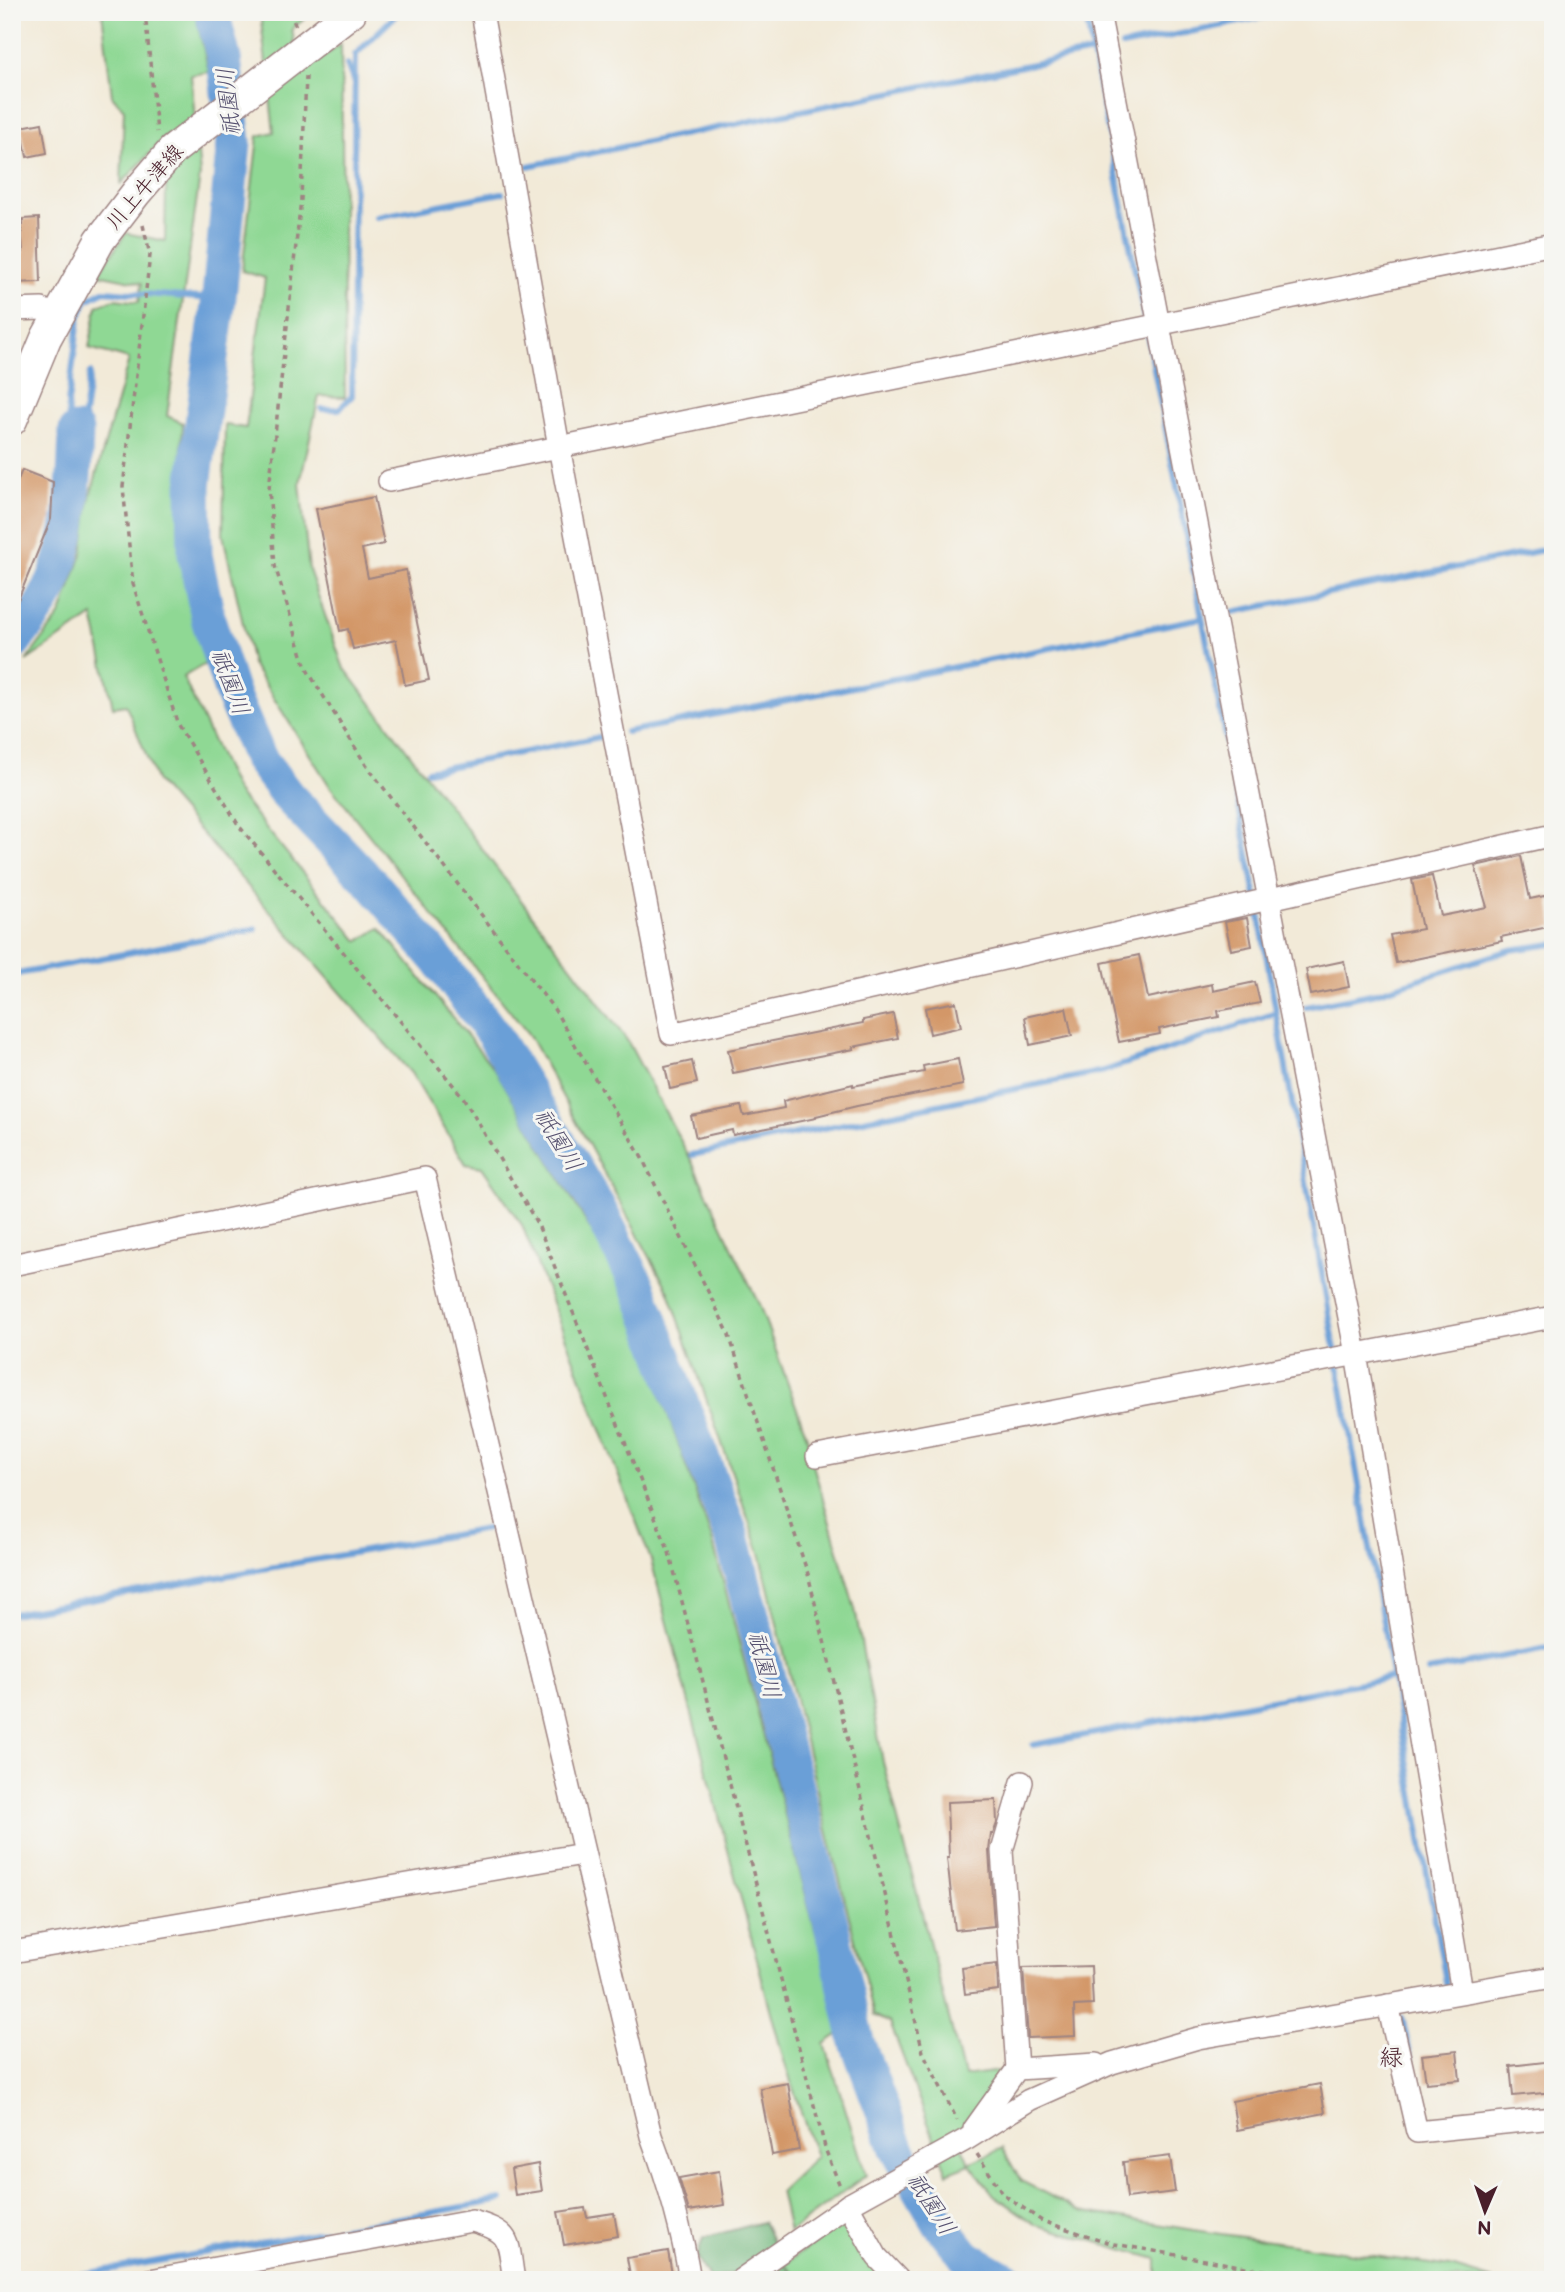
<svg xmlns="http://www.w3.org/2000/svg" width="1565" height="2292" font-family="'Balsamiq Sans','Klee One',sans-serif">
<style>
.green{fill:#8fd894;stroke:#6c7c60;stroke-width:2}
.forest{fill:#73b87e;stroke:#5e6c54;stroke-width:2}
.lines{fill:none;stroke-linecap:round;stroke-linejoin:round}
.stream{stroke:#6b9fd7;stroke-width:6}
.river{stroke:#6b9fd7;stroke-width:35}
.building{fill:#d39767}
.minor-casing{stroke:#9e8482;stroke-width:24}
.secondary-casing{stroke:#9e8482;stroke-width:33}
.path{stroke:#9e8482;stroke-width:3.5;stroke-dasharray:5 5;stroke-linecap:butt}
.minor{stroke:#fff;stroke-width:21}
.secondary{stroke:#fff;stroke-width:30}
.labels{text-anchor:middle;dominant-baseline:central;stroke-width:6;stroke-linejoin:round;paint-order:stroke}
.street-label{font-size:21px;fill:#4a1f2b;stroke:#f6f6f2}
.water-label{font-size:23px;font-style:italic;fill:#575270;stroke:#f6f6f2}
.neighbourhood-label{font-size:23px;fill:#4a1f2b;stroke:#f6f6f2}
</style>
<rect width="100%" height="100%" fill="#f6f6f2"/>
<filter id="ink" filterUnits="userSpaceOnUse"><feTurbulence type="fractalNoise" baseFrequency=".0143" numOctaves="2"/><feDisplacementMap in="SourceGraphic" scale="14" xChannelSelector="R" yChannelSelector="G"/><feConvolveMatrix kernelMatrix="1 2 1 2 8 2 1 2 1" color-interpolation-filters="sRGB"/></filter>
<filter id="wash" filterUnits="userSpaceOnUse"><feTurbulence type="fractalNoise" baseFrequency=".00686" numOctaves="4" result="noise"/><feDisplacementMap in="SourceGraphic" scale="28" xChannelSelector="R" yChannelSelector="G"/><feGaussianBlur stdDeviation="1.57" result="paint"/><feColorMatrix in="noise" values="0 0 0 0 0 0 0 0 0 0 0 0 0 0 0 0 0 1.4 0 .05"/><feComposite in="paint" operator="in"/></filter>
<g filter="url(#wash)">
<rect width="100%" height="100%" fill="#f2ead8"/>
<g class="green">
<polygon points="102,12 195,12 209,72 191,75 200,175 167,416 183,423 178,529 205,664 183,677 236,791 358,941 380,928 496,1071 619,1277 712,1539 842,2032 825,2044 866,2175 789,2232 780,2191 816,2157 784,2061 651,1560 522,1225 482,1167 466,1164 411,1073 157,782 126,705 113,707 93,616 26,661 61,614 82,554 90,497 129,359 89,348 97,306 115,299 139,302 142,283 98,274 126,233 165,241 167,135 121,184 124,109 112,96"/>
<polygon points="260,12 313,12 292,29 300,75 341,44 345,397 319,396 300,483 309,570 343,666 627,1040 692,1162 759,1304 810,1445 814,1468 855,1609 883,1762 964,2076 1007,2070 956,2134 969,2163 1002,2148 1021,2181 1080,2211 1193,2230 1451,2267 1493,2280 1157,2280 1157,2259 1037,2225 994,2195 970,2164 947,2173 890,2023 874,2015 820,1803 760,1553 669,1292 529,1035 329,785 252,664 223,535 225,425 246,428 265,278 242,271 258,136 274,132"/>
<polygon points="844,2220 887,2280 802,2280 784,2265"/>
</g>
<polygon class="forest" points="763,2222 784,2265 802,2280 749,2280 743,2270 710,2280 697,2257 703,2238"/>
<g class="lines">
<g class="stream">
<polyline points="1085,12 1255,891 1447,1988"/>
<polyline points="1122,46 1288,12"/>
<polyline points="347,64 353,80"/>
<polyline points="528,166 1092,52"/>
<polyline points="376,217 502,193"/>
<polyline points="90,373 83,422 76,431 69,420 68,402 79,318 87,300 104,291 200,298 219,297"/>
<polyline points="322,409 339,409 352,396 355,55 399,12"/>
<polyline points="1233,612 1553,548"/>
<polyline points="626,732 1202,618"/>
<polyline points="428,771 600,737"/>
<polyline points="12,975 255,929"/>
<polyline points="1306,1007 1376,993 1510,950 1553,944"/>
<polyline points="692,1155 1104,1071 1276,1013"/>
<polyline points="12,1614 492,1528"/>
<polyline points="1428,1671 1553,1647"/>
<polyline points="1033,1745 1392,1677"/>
<polyline points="1402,2018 1416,2081"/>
<polyline points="51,2280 502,2200"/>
<polyline points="985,2280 988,2270"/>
</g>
<g class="river">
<polyline points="212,12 224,59 234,142 219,297 194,485 195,555 209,622 232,694 260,759 288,796 374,886 438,960 493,1034 597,1205 637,1284 732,1537 830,1920 857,2042 898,2151 940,2224 966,2257 999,2276 1009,2280"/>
<path d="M12,644C24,630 35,616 44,600C73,550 74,487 76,431"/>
</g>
</g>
<g id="blocks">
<g class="building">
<polygon points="42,123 47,153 27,157 21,127"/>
<polygon points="39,218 41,282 12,283 12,252 23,252 21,225 23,225 23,219"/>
<polygon points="22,470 53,482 51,519 13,612 12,495"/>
<polygon points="374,497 384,544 362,549 368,578 406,570 429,680 405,685 396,640 353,649 348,629 340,631 316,509"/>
<polygon points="1521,856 1530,899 1549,895 1553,926 1501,937 1502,941 1396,963 1390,935 1422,929 1412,880 1432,876 1441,916 1487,907 1475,866"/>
<polygon points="1247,918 1252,946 1231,950 1225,922"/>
<polygon points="1139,955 1148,998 1212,984 1213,991 1255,982 1260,1003 1218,1011 1219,1017 1159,1029 1160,1034 1119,1042 1102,963"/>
<polygon points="1344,961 1349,987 1311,995 1306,969"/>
<polygon points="956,1002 961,1027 930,1034 925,1008"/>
<polygon points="1066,1008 1072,1036 1030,1045 1025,1017"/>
<polygon points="893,1014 898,1038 853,1047 854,1049 733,1073 728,1050 863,1023 863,1020"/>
<polygon points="958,1059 963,1085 857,1106 816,1116 816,1118 733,1135 732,1130 696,1138 691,1116 741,1106 744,1116 784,1108 783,1101 853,1084 853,1086 924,1072 923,1066"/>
<polygon points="692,1061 697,1083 670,1089 665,1067"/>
<polygon points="996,1800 997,1823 993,1834 991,1834 989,1851 994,1926 955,1930 947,1858 949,1858 947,1802"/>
<polygon points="997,1964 998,1990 965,1994 962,1968"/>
<polygon points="1091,1966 1093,2005 1074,2006 1075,2036 1028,2038 1023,1968"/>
<polygon points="1457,2051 1460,2080 1426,2083 1422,2055"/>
<polygon points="1553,2061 1553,2092 1513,2096 1510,2066"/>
<polygon points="788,2083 799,2150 772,2155 760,2088"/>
<polygon points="1320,2084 1325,2113 1237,2130 1232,2101"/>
<polygon points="1170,2156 1175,2192 1127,2198 1123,2162"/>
<polygon points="538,2164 542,2191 515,2195 511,2169"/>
<polygon points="719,2171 724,2205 689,2211 679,2178"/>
<polygon points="585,2208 587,2217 614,2213 618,2236 564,2245 558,2212"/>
<polygon points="668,2251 673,2280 631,2280 627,2258"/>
</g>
</g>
</g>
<g filter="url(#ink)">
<use href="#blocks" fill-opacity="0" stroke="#9e8482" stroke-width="2"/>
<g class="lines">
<defs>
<g id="minor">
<polyline points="482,12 559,447 1553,244"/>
<polyline points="1099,12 1356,1354 1462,1992"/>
<polyline points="12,310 42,309 58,316"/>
<polyline points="389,481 559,447 671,1034 1553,835"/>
<path d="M12,1265L425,1178L651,2136C669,2184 682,2230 690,2280"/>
<polyline points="817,1456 1553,1317"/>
<polyline points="12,1952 583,1854"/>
<polyline points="1388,2005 1417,2132 1553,2118"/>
<polyline points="1017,2069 1002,1851 1022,1782"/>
<polyline points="974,2129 1017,2069 1096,2064"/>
<polyline points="848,2205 877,2257 899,2280"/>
<path d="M150,2280L472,2221C514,2233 507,2240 514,2280"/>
<polyline points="740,2280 848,2205 967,2139 1029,2100 1112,2063 1198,2038 1553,1977"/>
</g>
<polyline id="secondary" points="12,420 46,338 100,240 136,193 173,150 351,12"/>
</defs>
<use href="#minor" class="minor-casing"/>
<use href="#secondary" class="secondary-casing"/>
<g class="path">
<polyline points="145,12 157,132"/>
<polyline points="289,12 296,26"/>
<polyline points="306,76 301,199 269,489 275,566 306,668 366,765 554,1009 642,1158 728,1332 808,1574 923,2052 957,2120"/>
<polyline points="143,225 150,255 123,487 133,584 178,725 239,826 463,1097 538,1225 669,1552 826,2151 840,2186"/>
<polyline points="977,2154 1003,2194 1042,2221 1114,2244 1320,2280"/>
</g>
<use href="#minor" class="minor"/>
<use href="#secondary" class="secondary"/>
</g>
</g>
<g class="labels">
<g class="street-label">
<text transform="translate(145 187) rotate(-49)">川上牛津線</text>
</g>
<g class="water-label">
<text transform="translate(229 102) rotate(-96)">祇園川</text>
<text transform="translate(230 682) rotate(70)">祇園川</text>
<text transform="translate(558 1140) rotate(59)">祇園川</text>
<text transform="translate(764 1665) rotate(76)">祇園川</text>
<text transform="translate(931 2204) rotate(58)">祇園川</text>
</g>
<g class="neighbourhood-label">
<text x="1391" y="2058">緑</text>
</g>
</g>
<rect width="1565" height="2292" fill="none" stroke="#f6f6f2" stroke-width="42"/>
<g transform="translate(1485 2211) rotate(182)" stroke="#f6f6f2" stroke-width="5" paint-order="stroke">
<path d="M0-5L12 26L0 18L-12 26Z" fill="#4a1f2b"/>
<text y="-10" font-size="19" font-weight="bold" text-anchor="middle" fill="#4a1f2b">N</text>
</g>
</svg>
